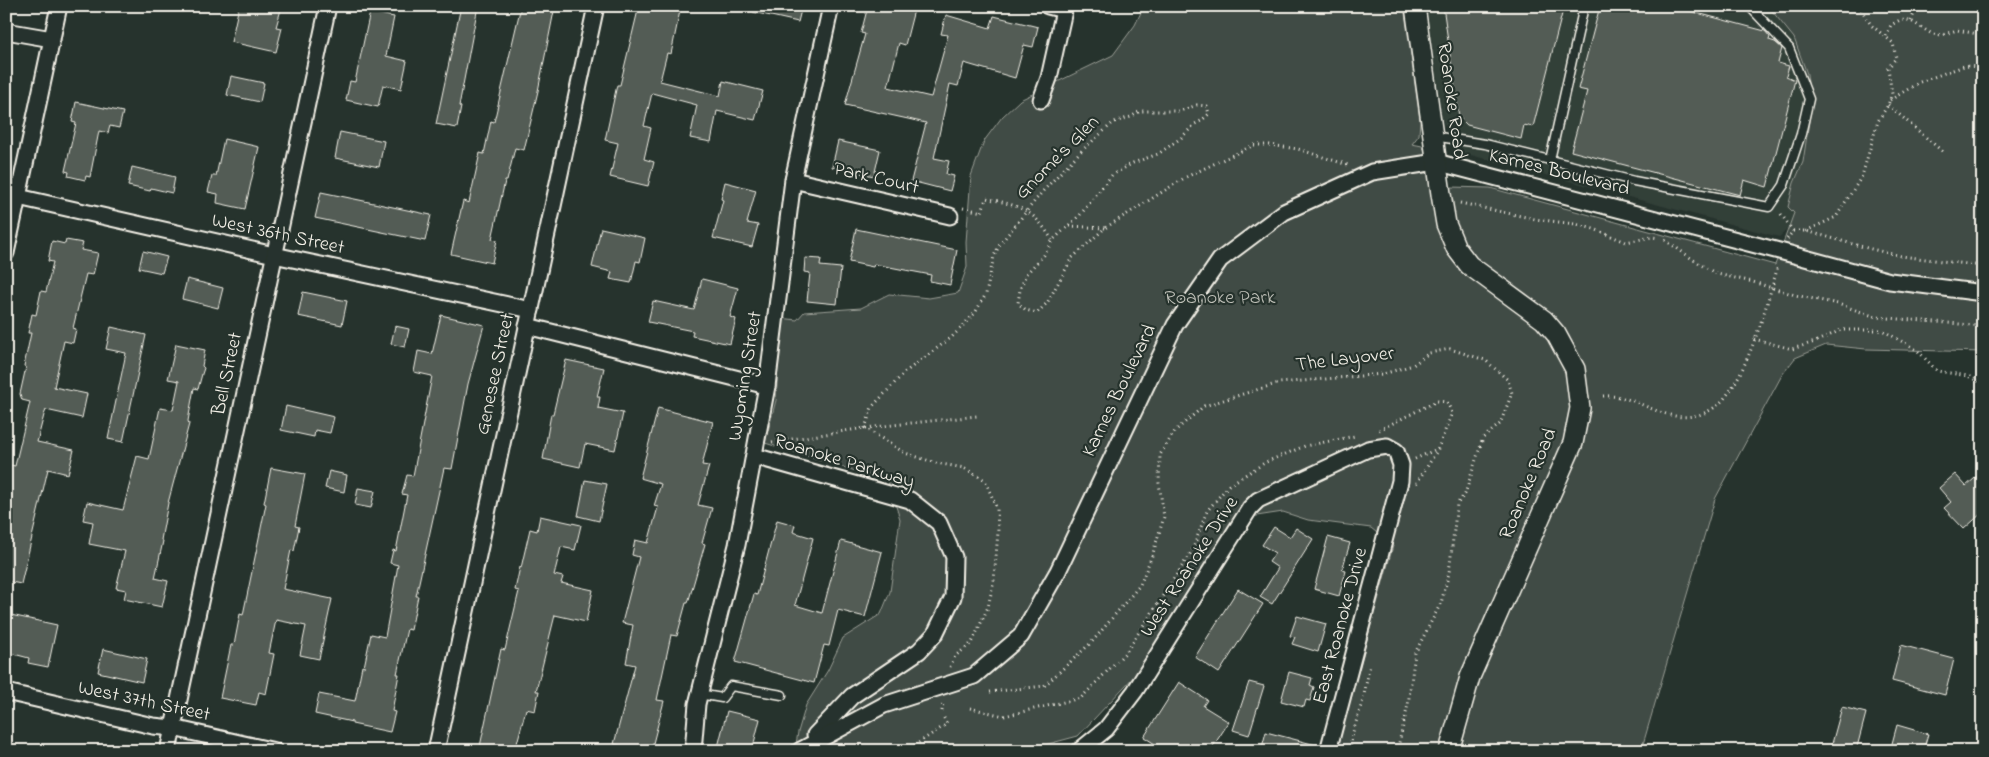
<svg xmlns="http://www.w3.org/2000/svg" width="1989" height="757" font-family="'Indie Flower',sans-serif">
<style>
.built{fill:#333f39}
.green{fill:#414b45;stroke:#9a9e96}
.building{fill:#525c55;stroke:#f4f1e8}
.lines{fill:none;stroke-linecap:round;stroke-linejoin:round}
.service-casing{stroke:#f4f1e8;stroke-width:11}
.minor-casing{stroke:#f4f1e8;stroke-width:19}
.tertiary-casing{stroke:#f4f1e8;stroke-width:22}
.path{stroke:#f4f1e8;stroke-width:3;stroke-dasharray:1 4;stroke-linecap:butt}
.service{stroke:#26332d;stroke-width:8}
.minor{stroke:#26332d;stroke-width:15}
.tertiary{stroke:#26332d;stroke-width:19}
.labels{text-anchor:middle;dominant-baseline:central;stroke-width:4.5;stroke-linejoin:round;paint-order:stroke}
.street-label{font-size:20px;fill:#f4f1e8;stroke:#26332d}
.park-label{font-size:20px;fill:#bebfb7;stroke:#26332d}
</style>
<rect width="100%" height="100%" fill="#26332d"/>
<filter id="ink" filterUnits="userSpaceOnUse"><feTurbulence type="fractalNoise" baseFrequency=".02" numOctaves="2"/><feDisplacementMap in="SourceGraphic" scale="10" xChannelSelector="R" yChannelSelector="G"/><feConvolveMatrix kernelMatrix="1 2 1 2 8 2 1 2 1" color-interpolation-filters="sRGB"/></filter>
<g filter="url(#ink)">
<polygon class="built" points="1426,6 1768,6 1794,38 1807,74 1811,108 1803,162 1794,183 1795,214 1788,229 1779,237 1463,153 1450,137 1442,119"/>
<polygon class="green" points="1144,6 1404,6 1420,121 1419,135 1412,144 1422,146 1450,187 1490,188 1775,265 1794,213 1788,207 1794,183 1803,162 1811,108 1807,74 1794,38 1768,6 1983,6 1983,352 1866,349 1826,345 1795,358 1782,375 1715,499 1641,751 1336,751 1393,546 1371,528 1308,520 1283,512 1237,519 1139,671 1078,736 1022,751 795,751 798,732 806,705 828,670 843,638 881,614 890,592 900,519 888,481 765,443 776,400 781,318 797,320 804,312 861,308 889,294 929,298 958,293 967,267 966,242 971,176 984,141 1002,117 1020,100 1113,55 1135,25"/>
<g class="building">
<polygon points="239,6 282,6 276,27 282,28 276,52 231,42"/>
<polygon points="461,6 478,6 459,106 461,107 457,128 436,124"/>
<polygon points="521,6 555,6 538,91 524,150 515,148 507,181 505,181 492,239 497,240 492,263 451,254 463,201 469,203 480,153 484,154 491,121 494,122"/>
<polygon points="639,6 681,6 671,54 667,53 660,81 720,96 723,81 763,91 755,120 717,111 711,142 690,138 697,105 652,93 644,126 651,128 644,159 654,162 648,186 610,177 618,143 605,140 617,85 620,85"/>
<polygon points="754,6 802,6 798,22 753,12"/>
<polygon points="868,6 915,6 905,45 899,43 888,87 931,97 948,35 941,34 946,15 990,28 994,16 1038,27 1033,47 1024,45 1015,78 964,63 958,86 950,84 934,158 949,161 946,174 954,176 950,191 911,181 926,123 845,105 865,34 861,33"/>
<polygon points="1443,6 1564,6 1533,127 1524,125 1521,139 1467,125 1459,117"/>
<polygon points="1600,6 1671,6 1765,31 1770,37 1769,40 1775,42 1782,48 1778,63 1789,66 1786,76 1795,80 1767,187 1744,180 1740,195 1571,151 1587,91 1578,89"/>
<polygon points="370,12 394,17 386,56 407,61 401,89 383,85 378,107 346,100 350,81 355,82"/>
<polygon points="231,76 264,83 260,102 227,95"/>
<polygon points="76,102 123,112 119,128 110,126 108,133 99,131 90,177 86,176 85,180 68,176 69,172 65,171 76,123 72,122"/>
<polygon points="340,132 384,141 379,167 335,158"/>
<polygon points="224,139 259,147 245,209 217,203 218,194 208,192 212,176 216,176"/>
<polygon points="838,141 880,150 874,176 832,167"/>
<polygon points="132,167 175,177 172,193 151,188 150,191 128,186"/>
<polygon points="725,182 756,190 747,223 758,225 752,247 713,238 723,200 721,199"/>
<polygon points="321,192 431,215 425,241 315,218"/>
<polygon points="601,228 645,238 640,262 636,261 631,283 610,279 612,272 592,267"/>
<polygon points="856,229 957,250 950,285 930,281 931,275 874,264 873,267 849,262"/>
<polygon points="66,240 83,243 81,250 98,253 93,275 86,274 73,328 76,329 73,343 64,341 54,387 87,394 82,418 46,410 44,415 37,442 74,450 68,474 48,469 21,584 6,581 6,464 15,466 30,402 22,400 20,394 26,367 24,366 31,333 28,333 32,314 36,315 41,291 46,292 53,262 48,261 52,241 65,244"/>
<polygon points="143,251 167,257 162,273 139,268"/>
<polygon points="805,258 821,259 820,266 841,268 837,304 807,301 810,273 804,272"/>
<polygon points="187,279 223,288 218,308 182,299"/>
<polygon points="702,279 738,288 730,317 736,319 730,344 692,336 693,331 648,322 653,301 694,310"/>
<polygon points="303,292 347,301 342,325 298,316"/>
<polygon points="441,315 484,325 468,384 452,469 444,468 416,596 418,596 411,630 407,629 397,674 399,674 392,711 395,712 390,732 352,724 352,722 315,714 319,694 355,701 362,666 364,667 371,634 385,637 398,565 390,563 393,550 396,551 407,495 402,494 407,475 413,476 432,376 414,372 418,351 432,354"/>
<polygon points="395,326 409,329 405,347 391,344"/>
<polygon points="111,327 146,335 123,442 108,439 126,353 106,349"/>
<polygon points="176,344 205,350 202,366 204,368 202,374 198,389 194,388 188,421 189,424 168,503 161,540 163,541 155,578 168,581 162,607 124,599 126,590 116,588 125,551 89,544 93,522 83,520 87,502 123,510 137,456 149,459 160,408 173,410 179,381 168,379"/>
<polygon points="566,360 604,368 597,397 600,397 598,408 623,413 615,450 585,444 580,467 543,459 551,414 553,414"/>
<polygon points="286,406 334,417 330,433 315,430 314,437 281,430"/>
<polygon points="658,408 713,422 702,465 709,466 698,505 712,508 702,543 705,544 688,603 686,603 677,636 671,635 657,700 664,701 651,751 642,751 614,744 635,665 626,663 633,625 622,623 639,557 632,555 635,540 648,543 658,507 654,506 661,484 640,478"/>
<polygon points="271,468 305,474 295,526 299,527 294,551 291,550 283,589 332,599 319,659 300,655 306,626 276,620 269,653 274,654 266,694 259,692 256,705 220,698 231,645 234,645 240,614 243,615 266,504 264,503"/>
<polygon points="329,471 347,475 344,492 325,488"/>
<polygon points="1983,471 1983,512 1964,529 1944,508 1951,502 1939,488 1955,474 1966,486"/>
<polygon points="585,480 607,484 599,521 578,516"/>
<polygon points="358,488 375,491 371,508 355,505"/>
<polygon points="540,516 581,525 575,550 561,547 554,575 563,577 561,583 593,590 586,622 555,615 536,691 539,691 535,711 526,709 515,751 479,751 501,649 505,650 519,591 515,590 520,567 521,568 530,529 537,531"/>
<polygon points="777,520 795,525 793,532 813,538 795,605 822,613 841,541 882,552 865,617 838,610 829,646 824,645 814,683 735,662 754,594 757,595"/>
<polygon points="1274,527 1290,537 1296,528 1313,539 1272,604 1260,597 1278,568 1269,562 1275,553 1262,545"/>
<polygon points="1328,537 1350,543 1342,570 1346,571 1339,596 1314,589"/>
<polygon points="1238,589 1263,604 1219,673 1195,657"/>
<polygon points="6,614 57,625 48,667 28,663 29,658 6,652"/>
<polygon points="1297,616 1326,624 1318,652 1292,644 1295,637 1290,636"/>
<polygon points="1901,645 1954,659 1945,695 1892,681"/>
<polygon points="103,649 147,659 142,682 98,672"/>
<polygon points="1289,672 1312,678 1310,685 1314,687 1310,701 1306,700 1304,707 1281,701"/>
<polygon points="1179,682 1207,700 1203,706 1229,722 1210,751 1166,751 1144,737"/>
<polygon points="1249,682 1264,686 1249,735 1233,730"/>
<polygon points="1842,707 1866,713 1856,751 1830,751"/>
<polygon points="727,711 760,719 752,751 717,751"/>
<polygon points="1897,725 1928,734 1923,751 1890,751"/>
<polygon points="1266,732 1320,746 1319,751 1261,751"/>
</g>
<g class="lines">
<defs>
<g id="service">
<polyline points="1433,136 1485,144 1634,181 1769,207 1784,185 1801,134 1809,99 1789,48 1749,6"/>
<polyline points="1550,160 1584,6"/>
<polyline points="699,694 722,698 731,686 782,695"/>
</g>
<g id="minor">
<polyline points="1048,6 1064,10"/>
<polyline points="6,31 52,39"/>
<polyline points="1041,100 1049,78 1065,6"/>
<polyline points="793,180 950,216"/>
<polyline points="18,197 274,255 531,310"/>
<polyline points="6,253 59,6"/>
<polyline points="527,326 767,386"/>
<polyline points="754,456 910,500 939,523 954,557 953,597 935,634 919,651 852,696 815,735"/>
<polyline points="6,692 153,726 173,728 275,751"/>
<polyline points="168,751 328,6"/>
<polyline points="436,751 596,6"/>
<polyline points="693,751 697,704 737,545 756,444 767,386 793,180 831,6"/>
<polyline points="799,751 884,705 974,676 1021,636 1058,571 1175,325 1220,260 1284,212 1372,172 1436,162 1783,252 1890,281 1983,293"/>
<polyline points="1079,751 1106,729 1135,691 1250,508 1258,500 1368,449 1387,446 1396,451 1401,465 1400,481 1328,751"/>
</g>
<polyline id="tertiary" points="1415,6 1441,194 1446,224 1456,248 1469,265 1544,320 1556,334 1575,369 1580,408 1573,443 1470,677 1449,751"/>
</defs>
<use href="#service" class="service-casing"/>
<use href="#minor" class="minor-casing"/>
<use href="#tertiary" class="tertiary-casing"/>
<g class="path">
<polyline points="1911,21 1917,6"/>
<polyline points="1886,36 1891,25 1900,20 1911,21 1932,34 1942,35 1957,30 1983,35"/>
<polyline points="1890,100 1920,82 1964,66 1983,67"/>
<polyline points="1888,105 1943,152"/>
<polyline points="1460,203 1535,219 1575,224 1594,229 1626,242 1652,237 1659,238"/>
<path d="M963,208L982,212L986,198C1019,206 1034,209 1052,240"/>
<polyline points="1781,214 1793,231"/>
<polyline points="1069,226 1105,228"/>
<polyline points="1806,231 1836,217 1862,176 1878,121 1888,105 1892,94 1888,68 1896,58 1893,43 1871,25 1859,6"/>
<polyline points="1787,239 1793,231 1806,231 1867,248 1901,256 1983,266"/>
<polyline points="1665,240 1701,265 1717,274 1753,282 1795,295 1838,304 1876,317 1983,326"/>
<polyline points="1754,339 1792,349 1815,342 1841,330 1882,330 1917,350 1937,371 1968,376 1983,384"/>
<path d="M1603,396C1630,394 1650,412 1675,416C1691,419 1709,414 1721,402C1748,374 1767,304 1778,266"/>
<polyline points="1379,430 1437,401 1447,402 1452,413 1437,451 1416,484"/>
<polyline points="772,442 865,428 977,416"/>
<polyline points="1415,459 1437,449"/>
<polyline points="950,667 955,656 972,643 988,607 994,580 998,532 997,509 985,480 964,468 936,463 905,453 865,428 872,407 905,372 952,337 975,313 986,294 994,256 1000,244 1043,191 1079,153 1114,122 1131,117 1140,111 1180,111 1197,105 1207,106 1209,114 1201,121 1195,124 1181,138 1158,154 1133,163 1112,175 1080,215 1053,240 1044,255 1026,274 1020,290 1018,303 1026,310 1037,313 1047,303 1072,258 1105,228 1186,177 1254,145 1270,145 1298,149 1348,165"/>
<polyline points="990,692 1044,686 1092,642 1140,585 1153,553 1164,517 1159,483 1160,455 1175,431 1204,406 1279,383 1383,374 1413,365 1429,353 1450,349 1485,360 1508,380 1512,393 1500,424 1483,438 1465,494 1457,504 1449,573 1441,603 1415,653 1408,705 1397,751"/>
<polyline points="970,708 1004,716 1081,698 1126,652 1192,551 1207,511 1229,485 1266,462 1305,446 1355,436"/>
<polyline points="942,711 943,702"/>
<polyline points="906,751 947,724 943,716"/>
<polyline points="1350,751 1352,735 1363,700 1370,664"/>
</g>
<use href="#service" class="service"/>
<use href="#minor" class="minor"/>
<use href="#tertiary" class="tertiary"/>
</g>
</g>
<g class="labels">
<g class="street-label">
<text transform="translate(1451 101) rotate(82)">Roanoke Road</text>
<text transform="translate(1058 158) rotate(-45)">Gnome's Glen</text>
<text transform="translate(1559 173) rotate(14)">Karnes Boulevard</text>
<text transform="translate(876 179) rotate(13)">Park Court</text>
<text transform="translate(278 235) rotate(12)">West 36th Street</text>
<text transform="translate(1345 360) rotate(-7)">The Layover</text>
<text transform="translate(228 374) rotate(-78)">Bell Street</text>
<text transform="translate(496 374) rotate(-78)">Genesee Street</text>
<text transform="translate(746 376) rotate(-81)">Wyoming Street</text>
<text transform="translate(1120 391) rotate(-64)">Karnes Boulevard</text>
<text transform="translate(844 462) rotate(17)">Roanoke Parkway</text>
<text transform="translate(1529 484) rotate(-67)">Roanoke Road</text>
<text transform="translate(1190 567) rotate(-57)">West Roanoke Drive</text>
<text transform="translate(1341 626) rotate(-75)">East Roanoke Drive</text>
<text transform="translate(144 702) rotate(12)">West 37th Street</text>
</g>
<g class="park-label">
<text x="1220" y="298">Roanoke Park</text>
</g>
</g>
<rect width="1989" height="757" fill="none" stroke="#26332d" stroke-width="25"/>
<rect x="12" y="12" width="1964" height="732" fill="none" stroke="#f4f1e8" stroke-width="2" filter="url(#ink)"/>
</svg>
